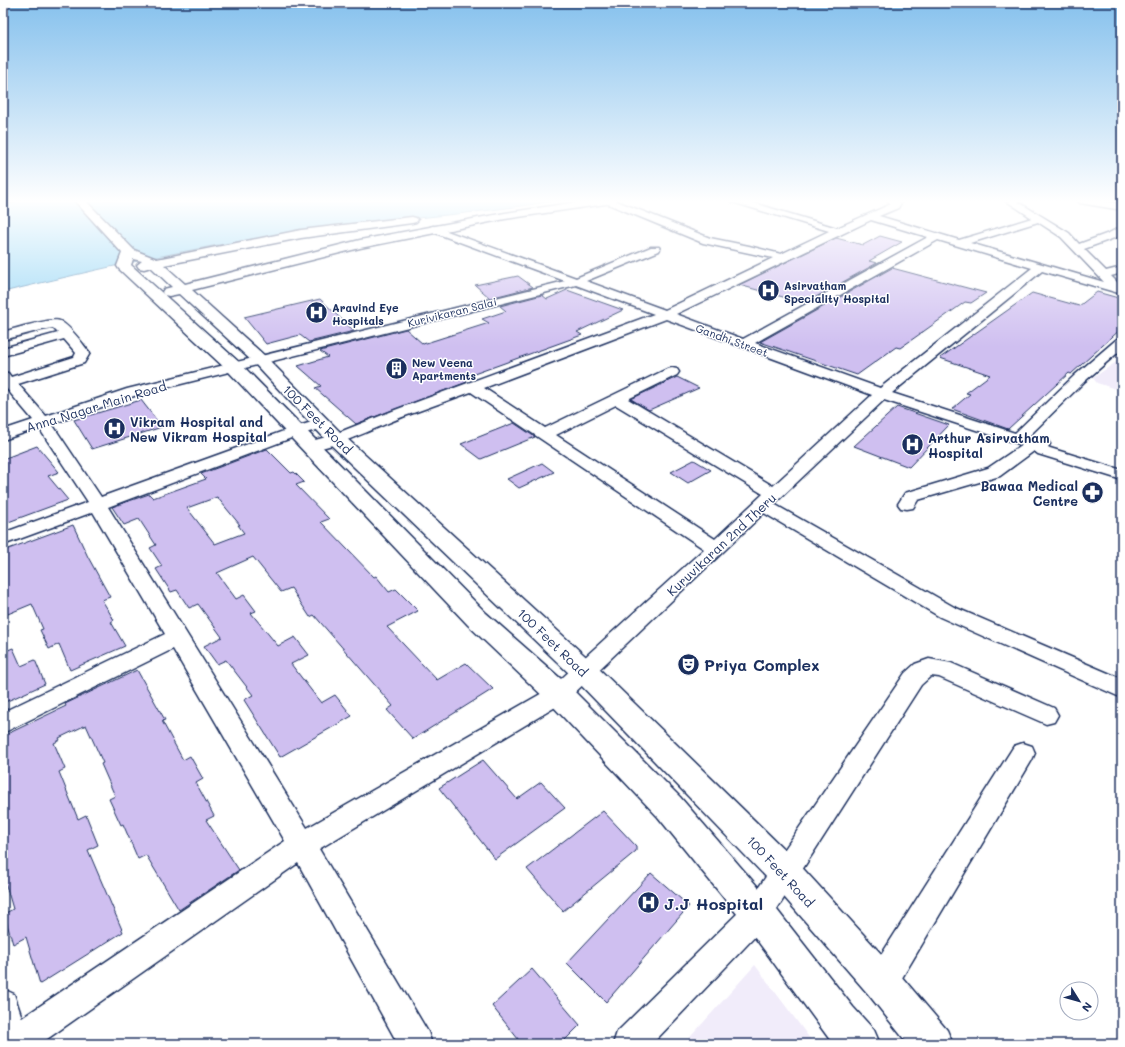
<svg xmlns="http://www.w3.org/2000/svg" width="1125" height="1047" font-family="Mali,sans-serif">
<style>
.built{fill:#f1ecfa}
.water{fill:#94d5f5;stroke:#6493b9}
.building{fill:#cfbff0;stroke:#1b2f5e;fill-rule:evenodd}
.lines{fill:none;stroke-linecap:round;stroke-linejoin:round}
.minor-casing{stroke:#1b2f5e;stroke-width:3}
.major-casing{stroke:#1b2f5e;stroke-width:3}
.minor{fill:#fff;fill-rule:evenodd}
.major{fill:#fff;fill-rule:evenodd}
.labels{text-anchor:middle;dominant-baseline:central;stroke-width:3;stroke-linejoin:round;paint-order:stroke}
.far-poi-label{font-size:11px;font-weight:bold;fill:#1b2f5e;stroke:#fff;text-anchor:start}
.far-street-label{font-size:11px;fill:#1b2f5e;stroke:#fff}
.street-label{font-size:13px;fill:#1b2f5e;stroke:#fff}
.poi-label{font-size:13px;font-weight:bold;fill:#1b2f5e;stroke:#fff;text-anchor:start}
.near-poi-label{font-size:16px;font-weight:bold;fill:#1b2f5e;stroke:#fff;text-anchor:start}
</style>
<rect width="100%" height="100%" fill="#fff"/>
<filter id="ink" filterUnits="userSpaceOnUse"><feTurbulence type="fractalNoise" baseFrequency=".025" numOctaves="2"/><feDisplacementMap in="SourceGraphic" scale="8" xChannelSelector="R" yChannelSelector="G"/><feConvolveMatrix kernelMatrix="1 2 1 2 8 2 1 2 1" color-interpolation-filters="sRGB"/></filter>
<g filter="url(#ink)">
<g class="built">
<polygon points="1122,358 1122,391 1097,383 1093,378"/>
<polygon points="755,965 814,1044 684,1044"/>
</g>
<path class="water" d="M22,200H559C470,216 380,219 291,233C194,247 98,269 3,292V204Z"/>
<g class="building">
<polygon points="880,236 902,242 869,261 877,263 805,303 739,285 836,238 863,245"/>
<polygon points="892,268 986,293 971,303 965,302 910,341 900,348 896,347 857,375 760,342"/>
<polygon points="518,276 533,287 490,298 475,285"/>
<polygon points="567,290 623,310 577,332 582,335 463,378 467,382 356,424 315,388 321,386 298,366 328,357 320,351 406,329 423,344 489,323 482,319 506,311 500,306 542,295 547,299"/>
<polygon points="1097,292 1122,299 1122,328 1071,374 1069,373 1008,429 952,409 970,394 966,393 990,375 940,358 1032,293 1079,306"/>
<polygon points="320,299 354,331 309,342 300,335 266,344 244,317"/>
<polygon points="677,377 699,388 649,410 631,399"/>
<polygon points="141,400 162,427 92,449 74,420"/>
<polygon points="897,407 949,425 909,467 854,446"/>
<polygon points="514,423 535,437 481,459 461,444"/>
<polygon points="37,446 59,472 48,476 68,500 3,524 3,459"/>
<path d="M267,449L291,473L294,472L304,482L296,485L329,519L321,522L374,577L376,576L389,592L396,589L418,611L387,627L437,680L466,663L493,689L413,739L387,710L393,706L314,615L310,617L291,588L281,592L253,557L217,573L236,599L244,595L256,611L251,613L278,646L295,637L309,655L291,664L321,703L335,695L352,716L280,757L244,700L253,695L226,660L217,664L204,646L222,637L198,604L189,608L177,590L171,592L156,569L162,566L150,548L156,545L139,519L124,525L112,507L149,494L153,498L206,479L201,474ZM217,497L240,525H238L244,533L215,544L187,508Z"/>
<polygon points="694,460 711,470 688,483 671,472"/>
<polygon points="542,463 554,472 519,488 507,479"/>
<polygon points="73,525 88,557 110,597 102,600 114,620 111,622 125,646 70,670 59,644 49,649 40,630 43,629 32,604 3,616 3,551"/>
<polygon points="13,648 21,666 35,660 45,684 3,703 3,652"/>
<polygon points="137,670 165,720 162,721 183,760 190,756 203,779 196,783 214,816 206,820 239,870 179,910 146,855 138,859 123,824 121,825 109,799 115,796 101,764 103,763 86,725 59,738 60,740 54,743 65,769 59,772 78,819 86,815 98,845 88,850 123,932 40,984 26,937 13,944 4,914 13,909 3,875 3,736 66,706 65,704"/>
<polygon points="483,760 517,799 541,782 565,808 495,859 439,788"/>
<polygon points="603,811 636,846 636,851 563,911 527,869"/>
<polygon points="651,873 689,906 606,1002 567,963"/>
<polygon points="532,969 580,1025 561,1044 522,1044 492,1006"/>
</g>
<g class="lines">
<defs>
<g id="minor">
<path d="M605,200H614L710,238L749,246L781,254L829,231L732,202L731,200H744L837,228L891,204L887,200H897L901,203L898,208L879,216L959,240L1032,218L1005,200H1015L1069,233L1079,244L1109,233L1122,226V233L1117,237L1084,249L1106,271L1122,267V273L1111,276L1122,287V294L1042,271L892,393L1015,433L1075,375L1117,339L1122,338V349L1085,381L1028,437L1048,441L1050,444L1048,447L1050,448L1122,470V480L1038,454L1034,451L1000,476L918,500L913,508L907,509L901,508L898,504L905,493L988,468L1022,445L884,400L774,504L954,607L1122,679V698L940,617L764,513L567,700L319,849L428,1032L432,1044H398L298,863L40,1044H3V989L14,994L22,1018L285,841L173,649L3,733V712L165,634L93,512L3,545V533L88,502L39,428L3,440V430L33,420L6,388H3V372L8,373L11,377L74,357L76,353L64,339L3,356V348L58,333L53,328L41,330L3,340V332C14,329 52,317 60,321C70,326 83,344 90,353L84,363L18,384L46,416L127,389L565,281L430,231L428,229L430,227L433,226L576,278L651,247H659L660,249L659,251L586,281L665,310L773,258L703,243L606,203ZM871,220L928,237L743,339L676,314ZM1038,222L1061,237L1104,282L970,243ZM938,240L1032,268L880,388L755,343ZM576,285L654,314L395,410L330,436L304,443L302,446L304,449C324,454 384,424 405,416C427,408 449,400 471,392L704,549L551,688L307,828L108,507L302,434L327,427L330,424L327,421L322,419L292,428L101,497L52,424L137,395ZM666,319L872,395L773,486L628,399L677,375L679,372L677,369L672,368L667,369L545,428L484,388ZM616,405L763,494L715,539L556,435Z"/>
<polygon points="1076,200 1096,200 1122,204 1122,210 1080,203"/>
<polygon points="929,659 951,663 1054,708 1058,715 1054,722 1046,724 939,677 931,676 921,685 768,923 652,1044 613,1044 617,1032 748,903 905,673 915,664"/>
<polygon points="1023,743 1032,746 1035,753 1032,760 893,993 882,997 871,993 867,982 871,971 1014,746"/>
</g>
<g id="major">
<polygon points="3,200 14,200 13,202 3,204"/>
<polygon points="74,200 85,200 134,250 157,259 301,230 412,217 416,218 418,220 416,222 412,223 301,238 164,265 185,284 360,240 505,213 590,200 617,200 612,203 505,219 360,248 192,290 266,357 343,435 594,664 796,861 895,969 947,1030 953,1044 908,1044 869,995 772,883 574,678 329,443 254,363 179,294 169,296 164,295 162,292 164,289 172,287 151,267 144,269 139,268 137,265 142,261 133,259 131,265 240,363 486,613 569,686 680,797 770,901 853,1007 874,1030 880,1044 833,1044 746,925 658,817 549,702 468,625 228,371 119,269 117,266 122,253"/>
</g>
</defs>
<use href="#minor" class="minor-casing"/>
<use href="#major" class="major-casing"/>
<use href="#minor" class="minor"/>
<use href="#major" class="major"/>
</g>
</g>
<linearGradient id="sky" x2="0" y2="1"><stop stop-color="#86c1ed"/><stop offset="0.58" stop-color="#fff"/><stop offset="1" stop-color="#fff" stop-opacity="0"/></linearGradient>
<rect width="1125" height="347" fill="url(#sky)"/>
<defs>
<symbol id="hospital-disc" viewBox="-11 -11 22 22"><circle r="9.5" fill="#1b2f5e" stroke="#fff"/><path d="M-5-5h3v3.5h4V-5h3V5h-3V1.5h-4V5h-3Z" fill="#fff"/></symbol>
<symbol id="building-disc" viewBox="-11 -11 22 22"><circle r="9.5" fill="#1b2f5e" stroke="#fff"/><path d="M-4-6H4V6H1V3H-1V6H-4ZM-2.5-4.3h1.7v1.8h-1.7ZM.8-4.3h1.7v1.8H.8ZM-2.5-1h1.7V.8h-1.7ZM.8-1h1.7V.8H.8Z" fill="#fff"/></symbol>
<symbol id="pharmacy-disc" viewBox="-11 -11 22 22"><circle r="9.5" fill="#1b2f5e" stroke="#fff"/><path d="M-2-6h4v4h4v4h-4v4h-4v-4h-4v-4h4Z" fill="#fff"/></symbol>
<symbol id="theatre-disc" viewBox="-11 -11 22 22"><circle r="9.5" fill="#1b2f5e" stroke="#fff"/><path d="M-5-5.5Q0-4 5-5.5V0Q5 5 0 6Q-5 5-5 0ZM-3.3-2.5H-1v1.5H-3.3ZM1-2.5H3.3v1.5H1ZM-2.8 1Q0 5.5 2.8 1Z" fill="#fff"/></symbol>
</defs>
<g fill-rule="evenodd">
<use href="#hospital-disc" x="756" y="278" width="25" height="25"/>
<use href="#hospital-disc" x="304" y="300" width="25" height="25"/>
<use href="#building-disc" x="384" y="356" width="25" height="25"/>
<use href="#hospital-disc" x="102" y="416" width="25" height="25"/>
<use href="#hospital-disc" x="900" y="432" width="25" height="25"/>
<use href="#pharmacy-disc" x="1080" y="480" width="25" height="25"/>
<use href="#theatre-disc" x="676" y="652" width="25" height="25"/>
<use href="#hospital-disc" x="636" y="890" width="25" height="25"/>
</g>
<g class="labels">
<g class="far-poi-label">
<text x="784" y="285">Asirvatham<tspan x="784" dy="13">Speciality Hospital</tspan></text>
<text x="332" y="307">Aravind Eye<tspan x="332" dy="13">Hospitals</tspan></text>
<text x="412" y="362">New Veena<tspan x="412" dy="13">Apartments</tspan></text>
</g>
<g class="far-street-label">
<text transform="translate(452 312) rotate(-14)">Kurivikaran Salai</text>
<text transform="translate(732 340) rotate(20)">Gandhi Street</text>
</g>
<g class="street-label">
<text transform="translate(96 406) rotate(-17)">Anna Nagar Main Road</text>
<text transform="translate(318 419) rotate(45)">100 Feet Road</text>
<text transform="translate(721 544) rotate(-43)">Kuruvikaran 2nd Theru</text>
<text transform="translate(553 642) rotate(44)">100 Feet Road</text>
<text transform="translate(781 871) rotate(47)">100 Feet Road</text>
</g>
<g class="poi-label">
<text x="130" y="421">Vikram Hospital and<tspan x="130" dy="15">New Vikram Hospital</tspan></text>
<text x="928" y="437">Arthur Asirvatham<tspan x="928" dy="15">Hospital</tspan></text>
<text x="1078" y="485" text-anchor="end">Bawaa Medical<tspan x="1078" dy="15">Centre</tspan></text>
</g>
<g class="near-poi-label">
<text x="704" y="664">Priya Complex</text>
<text x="664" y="903">J.J Hospital</text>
</g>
</g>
<rect width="1125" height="1047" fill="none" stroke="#fff" stroke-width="16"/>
<rect x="8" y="8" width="1109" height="1031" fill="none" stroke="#1b2f5e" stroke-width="1.5" filter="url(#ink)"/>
<g transform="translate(1079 1001) rotate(127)"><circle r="19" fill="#ffffff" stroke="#a4acbf"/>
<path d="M0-3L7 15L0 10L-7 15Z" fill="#1b2f5e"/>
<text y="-6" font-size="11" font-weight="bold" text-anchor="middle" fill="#1b2f5e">N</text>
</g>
</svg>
